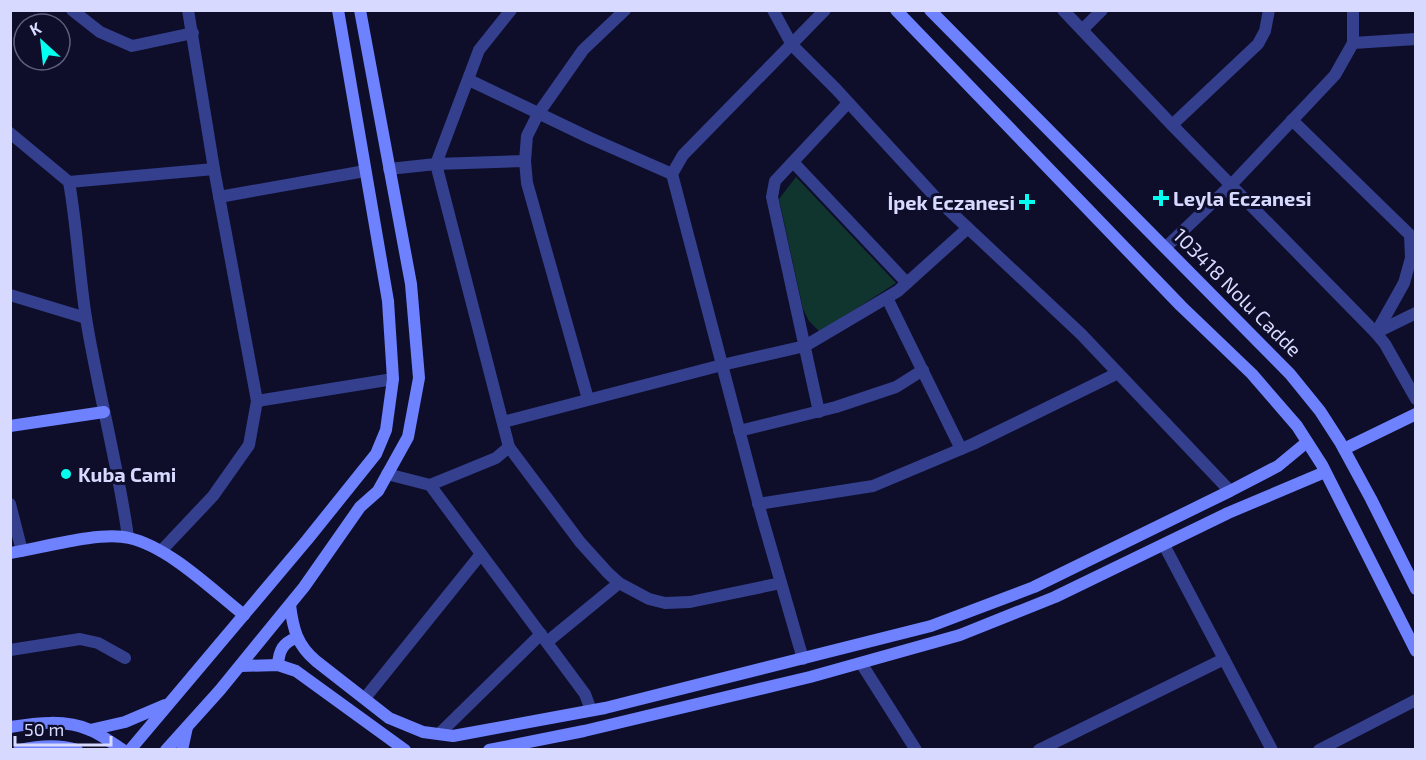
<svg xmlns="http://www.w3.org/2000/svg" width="1426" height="760" font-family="'Exo 2',sans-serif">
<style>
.green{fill:#10352e}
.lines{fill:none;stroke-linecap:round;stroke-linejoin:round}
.street{stroke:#343f8e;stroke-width:12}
.secondary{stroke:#6e81ff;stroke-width:12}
.poi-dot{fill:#03fff0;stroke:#0e0e2a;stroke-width:2}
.labels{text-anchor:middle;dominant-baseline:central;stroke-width:6;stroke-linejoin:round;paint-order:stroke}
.poi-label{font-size:20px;font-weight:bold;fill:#d7d9ff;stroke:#0e0e2a;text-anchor:start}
.street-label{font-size:20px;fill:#d7d9ff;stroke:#0e0e2a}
</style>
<rect width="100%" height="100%" fill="#0e0e2a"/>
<polygon class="green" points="796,177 896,283 820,332 809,321 803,309 779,199"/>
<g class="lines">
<g class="street">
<polyline points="72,10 100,32 132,46 193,33"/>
<polyline points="511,10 479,50 436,164 509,447 580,542 608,573 619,583 649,599 665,603 690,602 781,583"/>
<polyline points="773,10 792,45 836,89 938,200 1081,334 1230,491"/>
<polyline points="1063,10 1172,125 1376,333 1385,344 1416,399"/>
<polyline points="1082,30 1102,10"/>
<polyline points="1353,43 1416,39"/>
<polyline points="469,80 590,138 672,174"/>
<polyline points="1292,120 1410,235 1411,258 1404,283 1376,333"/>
<polyline points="1172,125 1258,44 1265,31 1269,10"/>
<path d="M10,133L69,182C77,227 79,273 86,318C98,392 118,464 128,537"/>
<polyline points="793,162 907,283"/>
<polyline points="389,169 436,164 525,161"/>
<polyline points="69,182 214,169"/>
<polyline points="219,197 365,171"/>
<polyline points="1166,247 1232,184 1335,75 1353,43 1353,10"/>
<polyline points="10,295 86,318"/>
<polyline points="887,298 961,449"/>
<polyline points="1377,332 1416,313"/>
<polyline points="588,399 527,183 525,161 527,136 538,114 583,50 625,10"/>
<polyline points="257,401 393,379"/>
<polyline points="819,412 772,197 775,181 848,103"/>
<polyline points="503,422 722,365 805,346 898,291 968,228"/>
<polyline points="739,431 836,407 896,387 923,370"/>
<polyline points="387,474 430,485 496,458 509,447"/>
<polyline points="430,485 585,694 591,710"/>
<polyline points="10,504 22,551"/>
<polyline points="758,504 873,486 973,444 1118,373"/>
<polyline points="1164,545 1272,750"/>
<polyline points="162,550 213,496 249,445 257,401 214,169 188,10"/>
<polyline points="547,642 619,583"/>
<polyline points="10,650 80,639 98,643 125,658"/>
<polyline points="803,659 762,517 672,174 683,155 825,10"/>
<polyline points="861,663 916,750"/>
<polyline points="365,698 481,554"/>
<polyline points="439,734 541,634"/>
<polyline points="1039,750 1224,659"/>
<polyline points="1319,750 1416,700"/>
</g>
<g class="secondary">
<polyline points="896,10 1181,306 1252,374 1297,426 1322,465 1416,651"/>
<polyline points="930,10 1290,374 1320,411 1340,442 1371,499 1416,589"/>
<polyline points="10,426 104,412"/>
<polyline points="1344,449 1416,414"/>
<path d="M10,553C42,548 99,531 129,538C169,547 211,589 244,615"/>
<path d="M290,605C293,629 297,645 316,661L389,718L423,732L453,736L605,708L931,626L1034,587L1230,491L1278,466L1307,442"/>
<path d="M278,665C279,650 283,643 296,638"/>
<polyline points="240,666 278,665 296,671 405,750"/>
<path d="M10,727C36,723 66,719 90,730C102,735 112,743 123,750"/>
<polyline points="90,730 125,722 165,705"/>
<path d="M19,750C38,746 58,744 77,750"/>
<polyline points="130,750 307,540 376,454 386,430 393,379 388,301 338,10"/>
<polyline points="166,750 220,690 304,587 360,507 378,491 408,437 419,378 411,284 360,10"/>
<polyline points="182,750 187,727"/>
<polyline points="489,750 584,731 810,677 960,635 1055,597 1228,513 1325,472"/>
</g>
</g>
<g class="poi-dot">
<path d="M1158 189h6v6h6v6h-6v6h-6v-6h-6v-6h6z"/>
<path d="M1024 193h6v6h6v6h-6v6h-6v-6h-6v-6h6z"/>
<circle cx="66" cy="474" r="6"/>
</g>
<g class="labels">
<g class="poi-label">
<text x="1173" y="198">Leyla Eczanesi</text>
<text x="1015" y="202" text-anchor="end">İpek Eczanesi</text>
<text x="78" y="474">Kuba Cami</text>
</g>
<g class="street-label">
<text transform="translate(1238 292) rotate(45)">103418 Nolu Cadde</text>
</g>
</g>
<rect width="1426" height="760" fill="none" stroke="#d7d9ff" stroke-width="24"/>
<g transform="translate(42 42) rotate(333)"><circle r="28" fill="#0e0e2a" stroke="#5e5f7f" stroke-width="1.5"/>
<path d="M0-4.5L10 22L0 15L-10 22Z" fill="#03fff0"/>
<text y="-9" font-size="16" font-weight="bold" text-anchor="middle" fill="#d7d9ff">K</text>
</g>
<path d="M15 736v9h96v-9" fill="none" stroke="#d7d9ff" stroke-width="3"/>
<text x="24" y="736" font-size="18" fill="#d7d9ff" stroke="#0e0e2a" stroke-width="4.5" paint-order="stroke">50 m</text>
</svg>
